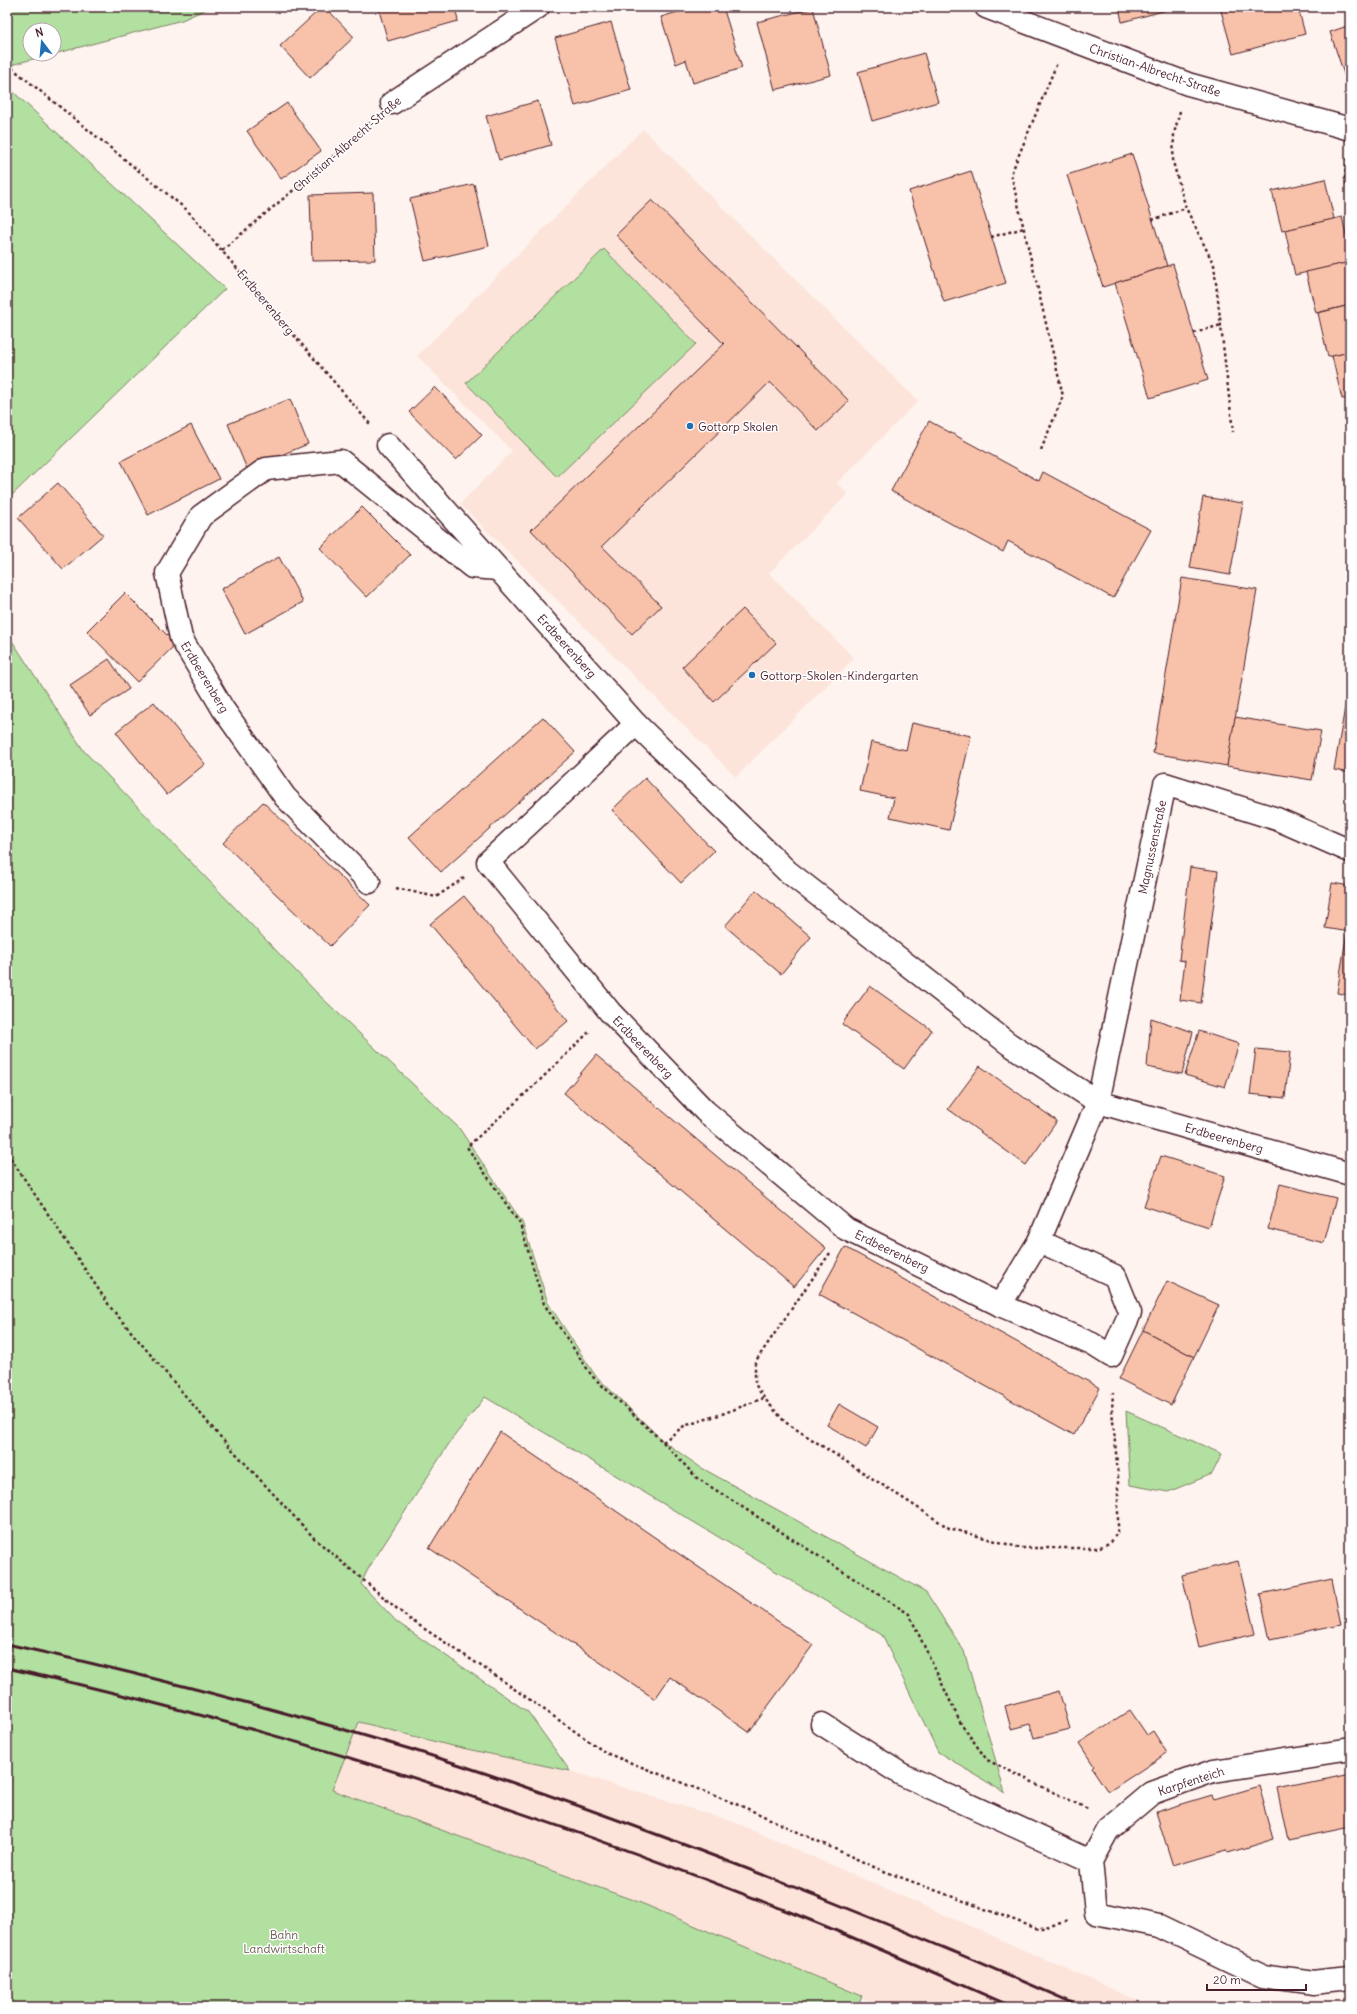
<svg xmlns="http://www.w3.org/2000/svg" width="1357" height="2014" font-family="Delius,sans-serif">
<style>
.built{fill:#fce4da}
.green{fill:#b1e0a0;stroke:#7e8066}
.building{fill:#f8c2aa;stroke:#4a1f2b}
.lines{fill:none;stroke-linecap:round;stroke-linejoin:round}
.minor-casing{stroke:#4a1f2b;stroke-width:25}
.path{stroke:#4a1f2b;stroke-width:2.5;stroke-dasharray:3 3;stroke-linecap:butt}
.minor{stroke:#fff;stroke-width:22}
.rail{stroke:#4a1f2b;stroke-width:3}
.poi-dot{fill:#1f6fb2;stroke:#fff;stroke-width:1.5}
.labels{text-anchor:middle;dominant-baseline:central;stroke-width:3;stroke-linejoin:round;paint-order:stroke}
.street-label{font-size:12px;fill:#4a1f2b;stroke:#fff}
.poi-label{font-size:12px;fill:#4a1f2b;stroke:#fff;text-anchor:start}
.park-label{font-size:12px;fill:#69594e;stroke:#fff}
</style>
<rect width="100%" height="100%" fill="#fef3ee"/>
<filter id="ink" filterUnits="userSpaceOnUse"><feTurbulence type="fractalNoise" baseFrequency=".025" numOctaves="2"/><feDisplacementMap in="SourceGraphic" scale="8" xChannelSelector="R" yChannelSelector="G"/><feConvolveMatrix kernelMatrix="1 2 1 2 8 2 1 2 1" color-interpolation-filters="sRGB"/></filter>
<g filter="url(#ink)">
<g class="built">
<polygon points="643,129 918,401 837,483 848,494 769,573 854,658 736,777 460,504 512,451 417,356"/>
<polygon points="359,1722 570,1771 734,1822 1153,2007 884,2007 641,1903 332,1790"/>
</g>
<g class="green">
<polygon points="7,7 211,7 182,20 54,54 54,30 30,30 30,54 52,54 7,66"/>
<polygon points="7,86 225,289 7,500"/>
<polygon points="604,249 696,344 557,477 466,383"/>
<polygon points="7,633 84,751 318,994 459,1128 522,1222 548,1303 595,1375 663,1441 700,1467 926,1592 964,1651 1005,1793 938,1752 882,1635 485,1397 452,1439 368,1569 361,1584 397,1622 528,1712 570,1771 448,1745 359,1722 332,1790 641,1903 862,1996 857,2007 7,2007"/>
<polygon points="1126,1411 1222,1454 1212,1474 1168,1492 1130,1485"/>
</g>
<g class="building">
<polygon points="322,7 325,7 354,37 310,78 280,46"/>
<polygon points="378,7 455,7 458,21 388,41"/>
<polygon points="694,7 723,7 742,68 693,83 686,60 676,64 661,17"/>
<polygon points="1119,7 1178,7 1122,22"/>
<polygon points="1220,7 1298,7 1305,34 1233,54"/>
<polygon points="813,8 831,75 775,90 757,22"/>
<polygon points="611,22 631,90 575,106 555,38"/>
<polygon points="1350,25 1350,92 1330,32"/>
<polygon points="924,53 938,102 872,121 858,72"/>
<polygon points="538,101 551,145 499,160 486,116"/>
<polygon points="287,103 321,151 281,179 247,131"/>
<polygon points="1132,154 1167,266 1103,287 1067,175"/>
<polygon points="971,171 1006,283 944,302 909,191"/>
<polygon points="1325,179 1334,219 1282,231 1272,191"/>
<polygon points="474,184 489,246 425,261 410,199"/>
<polygon points="373,193 375,260 312,261 310,195"/>
<polygon points="652,200 849,401 818,431 770,382 602,546 661,606 632,634 531,530 724,344 616,235"/>
<polygon points="1342,217 1350,252 1350,262 1295,275 1285,230"/>
<polygon points="1350,262 1350,305 1316,313 1306,272"/>
<polygon points="1173,264 1208,380 1150,398 1115,283"/>
<polygon points="1350,305 1350,352 1328,357 1318,313"/>
<polygon points="1350,352 1350,398 1342,399 1332,356"/>
<polygon points="435,387 482,435 456,460 409,412"/>
<polygon points="290,399 308,444 247,469 228,424"/>
<polygon points="929,421 1039,481 1043,472 1151,530 1113,598 1008,541 1003,552 891,491"/>
<polygon points="191,425 219,479 148,515 121,461"/>
<polygon points="58,483 103,535 63,569 18,518"/>
<polygon points="1203,497 1243,503 1230,575 1190,568"/>
<polygon points="362,507 410,555 367,597 320,548"/>
<polygon points="279,557 303,602 245,634 221,589"/>
<polygon points="1182,578 1257,590 1227,766 1153,753"/>
<polygon points="125,593 176,644 137,682 87,631"/>
<polygon points="743,609 776,643 714,702 682,667"/>
<polygon points="109,659 129,689 90,715 70,685"/>
<polygon points="1348,690 1350,691 1350,773 1334,770"/>
<polygon points="154,702 205,764 167,795 116,732"/>
<polygon points="543,717 575,752 441,872 409,837"/>
<polygon points="1235,717 1321,731 1312,780 1227,766"/>
<polygon points="912,723 971,736 949,830 890,817 894,798 860,791 871,742 906,750"/>
<polygon points="645,778 714,851 681,883 612,810"/>
<polygon points="263,802 370,905 330,946 223,843"/>
<polygon points="1190,867 1218,871 1201,1003 1180,1000 1185,961 1179,960"/>
<polygon points="1332,883 1350,886 1350,932 1325,928"/>
<polygon points="756,890 811,937 781,974 725,926"/>
<polygon points="464,896 568,1021 535,1049 430,924"/>
<polygon points="1347,932 1350,932 1350,995 1337,993"/>
<polygon points="870,986 932,1030 904,1069 842,1024"/>
<polygon points="1151,1018 1193,1032 1182,1074 1147,1067"/>
<polygon points="1199,1031 1239,1044 1225,1087 1185,1075"/>
<polygon points="1256,1049 1290,1052 1285,1098 1250,1094"/>
<polygon points="596,1055 826,1248 794,1287 564,1093"/>
<polygon points="980,1066 1057,1121 1026,1165 948,1109"/>
<polygon points="1161,1156 1225,1176 1209,1227 1144,1206"/>
<polygon points="1280,1184 1336,1198 1324,1243 1268,1229"/>
<polygon points="845,1247 1100,1388 1074,1435 819,1294"/>
<polygon points="1167,1281 1219,1305 1194,1357 1143,1330"/>
<polygon points="1143,1330 1194,1357 1171,1405 1119,1379"/>
<polygon points="839,1404 878,1427 866,1448 827,1425"/>
<polygon points="500,1432 813,1645 749,1732 670,1677 655,1699 429,1548"/>
<polygon points="1238,1561 1255,1634 1199,1647 1182,1575"/>
<polygon points="1332,1579 1341,1625 1270,1640 1260,1594"/>
<polygon points="1059,1691 1070,1729 1034,1738 1030,1724 1011,1729 1005,1706"/>
<polygon points="1130,1710 1147,1735 1153,1731 1167,1753 1108,1792 1092,1768 1094,1766 1079,1743"/>
<polygon points="1350,1773 1350,1827 1288,1840 1277,1788"/>
<polygon points="1259,1786 1274,1839 1228,1853 1227,1850 1173,1866 1156,1812 1212,1795 1214,1799"/>
</g>
<g class="lines">
<defs>
<g id="minor">
<polyline points="986,7 1188,84 1350,129"/>
<polyline points="392,103 538,7"/>
<polyline points="388,445 636,724 787,871 1009,1044 1098,1102 1350,1174"/>
<polyline points="636,724 488,862 610,1012 705,1111 846,1229 1000,1305 1092,1344 1111,1356 1130,1313 1115,1276 1039,1241"/>
<polyline points="369,882 285,797 223,709 181,638 167,573 201,516 266,469 341,461 472,567 498,569"/>
<polyline points="1000,1305 1039,1241 1098,1102 1165,784 1277,819 1350,851"/>
<polyline points="822,1724 901,1774 1091,1861"/>
<polyline points="1350,1750 1213,1771 1152,1793 1108,1830 1091,1861 1096,1913 1159,1926 1263,1976 1313,1983 1350,1979"/>
</g>
</defs>
<use href="#minor" class="minor-casing"/>
<g class="path">
<polyline points="7,64 187,210 370,424"/>
<polyline points="1180,111 1174,134 1173,162 1186,208 1214,265 1233,432"/>
<polyline points="1347,158 1345,179 1350,194"/>
<polyline points="1152,220 1186,208"/>
<polyline points="991,237 1024,228"/>
<polyline points="222,250 327,162 372,121"/>
<polyline points="1194,333 1221,325"/>
<polyline points="1041,450 1063,396 1011,174 1057,63"/>
<polyline points="396,888 436,897 464,878"/>
<polyline points="589,1032 538,1082 467,1147 520,1224 544,1304 592,1376 663,1442 697,1478 909,1614 961,1724 987,1760 1088,1809"/>
<polyline points="7,1153 111,1308 216,1432 315,1539 408,1618 493,1674 606,1753 746,1808 876,1868 1038,1929 1069,1921"/>
<polyline points="830,1253 755,1362 755,1384 764,1398 785,1422 949,1528 1021,1548 1098,1548 1111,1542 1118,1531 1118,1474 1112,1410 1113,1393"/>
<polyline points="663,1442 684,1426 722,1414 764,1398"/>
</g>
<use href="#minor" class="minor"/>
<g class="rail">
<path d="M7,1644C143,1674 277,1709 410,1749C497,1776 584,1807 669,1839C808,1891 946,1947 1082,2007"/>
<path d="M7,1668C272,1726 530,1810 782,1909C860,1939 936,1974 1013,2007"/>
</g>
</g>
</g>
<g class="poi-dot">
<circle cx="690" cy="426" r="4"/>
<circle cx="752" cy="675" r="4"/>
</g>
<g class="labels">
<g class="street-label">
<text transform="translate(1155 70) rotate(19)">Christian-Albrecht-Straße</text>
<text transform="translate(347 144) rotate(-41)">Christian-Albrecht-Straße</text>
<text transform="translate(266 302) rotate(50)">Erdbeerenberg</text>
<text transform="translate(567 646) rotate(48)">Erdbeerenberg</text>
<text transform="translate(205 677) rotate(59)">Erdbeerenberg</text>
<text transform="translate(1152 847) rotate(-78)">Magnussenstraße</text>
<text transform="translate(643 1047) rotate(46)">Erdbeerenberg</text>
<text transform="translate(1224 1138) rotate(16)">Erdbeerenberg</text>
<text transform="translate(892 1251) rotate(26)">Erdbeerenberg</text>
<text transform="translate(1191 1781) rotate(-18)">Karpfenteich</text>
</g>
<g class="poi-label">
<text x="698" y="426">Gottorp Skolen</text>
<text x="760" y="675">Gottorp-Skolen-Kindergarten</text>
</g>
<g class="park-label">
<text x="284" y="1934">Bahn<tspan x="284" dy="14">Landwirtschaft</tspan></text>
</g>
</g>
<rect width="1357" height="2014" fill="none" stroke="#fff" stroke-width="24"/>
<rect x="12" y="12" width="1333" height="1990" fill="none" stroke="#4a1f2b" stroke-width="1.5" filter="url(#ink)"/>
<g transform="translate(42 42) rotate(344)"><circle r="19" fill="#ffffff" stroke="#b7a5aa"/>
<path d="M0-3L7 15L0 10L-7 15Z" fill="#1f6fb2"/>
<text y="-6" font-size="11" font-weight="bold" text-anchor="middle" fill="#4a1f2b">N</text>
</g>
<path d="M1207 1984v6h99v-6" fill="none" stroke="#4a1f2b" stroke-width="2"/>
<text x="1213" y="1984" font-size="12" fill="#4a1f2b" stroke="#ffffff" stroke-width="3" paint-order="stroke">20 m</text>
</svg>
